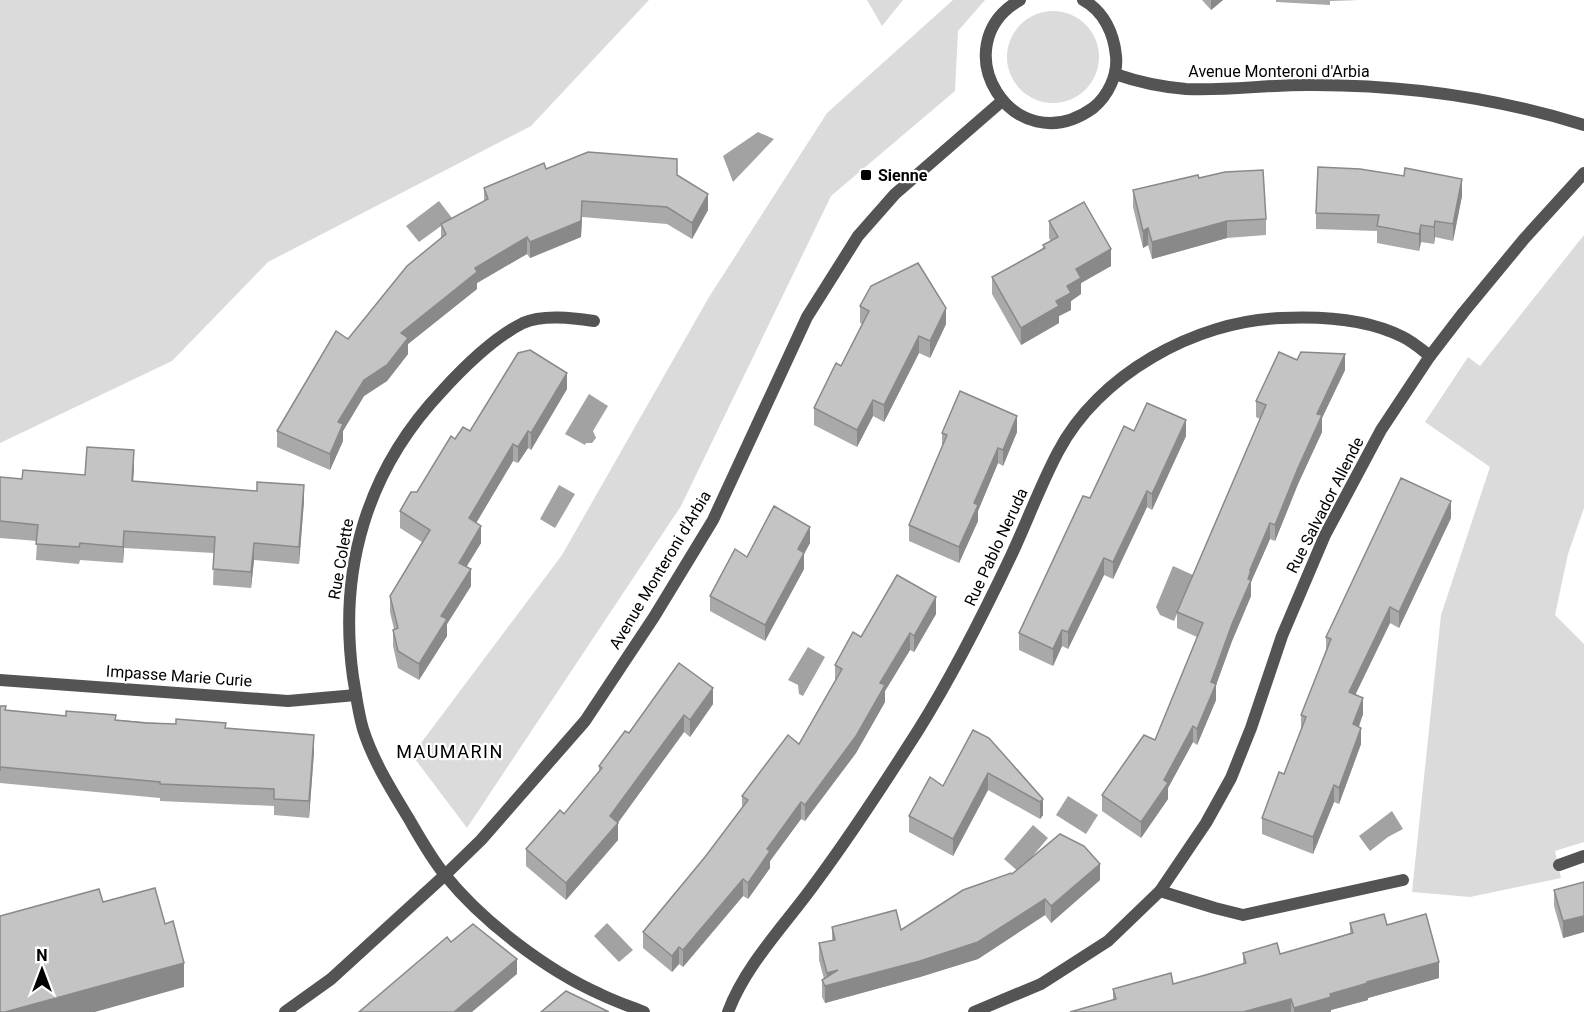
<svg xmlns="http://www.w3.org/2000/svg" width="1584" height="1012" font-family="Roboto,sans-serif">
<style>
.green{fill:#dbdbdb}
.water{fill:#a2a2a2}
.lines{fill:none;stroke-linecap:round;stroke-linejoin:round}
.lane{stroke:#545454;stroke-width:12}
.street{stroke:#545454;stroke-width:12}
.wall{fill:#a9a9a9}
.shaded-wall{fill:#898989}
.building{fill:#c4c4c4;stroke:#898989;stroke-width:1.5}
.poi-dot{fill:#000;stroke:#fff;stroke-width:2}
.labels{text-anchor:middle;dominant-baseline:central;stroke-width:4.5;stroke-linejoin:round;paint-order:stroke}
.street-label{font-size:16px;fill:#000;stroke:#fff}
.poi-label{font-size:16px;font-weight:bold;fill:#000;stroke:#fff;text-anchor:start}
.neighbourhood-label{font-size:18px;letter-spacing:1.5px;fill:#000;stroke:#fff}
</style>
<rect width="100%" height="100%" fill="#fff"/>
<g class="green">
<polygon points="0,0 649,0 531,126 268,262 172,361 0,443"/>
<polygon points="867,0 903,0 882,26"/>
<polygon points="953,0 985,0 958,31 955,91 831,196 681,506 467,828 412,755 562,555 709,297 827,113"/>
<circle cx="1053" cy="57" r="46"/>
<polygon points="1584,235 1584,508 1568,554 1555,615 1584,644 1584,842 1555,851 1561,878 1470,897 1412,892 1441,615 1490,467 1425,422 1468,357 1480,366"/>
</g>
<g class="water">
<polygon points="758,132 774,139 733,182 723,156"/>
<polygon points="439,201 452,218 419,242 406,226"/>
<polygon points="589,394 608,406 593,431 596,438 592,443 586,443 585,445 565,434"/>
<polygon points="559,485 575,494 555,528 540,519"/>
<polygon points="1173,566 1193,575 1174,621 1160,615 1156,607"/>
<polygon points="808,647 825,657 803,696 799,694 798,685 788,680"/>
<polygon points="1068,796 1098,815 1086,834 1056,815"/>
<polygon points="1392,811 1403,829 1388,837 1370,851 1359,836"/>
<polygon points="1033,825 1048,838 1019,872 1004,859"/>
<polygon points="607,923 633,950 619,962 594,936"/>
</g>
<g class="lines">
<polyline class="lane" points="1559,865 1584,856"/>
<g class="street">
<path d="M1020,0C941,45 1013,165 1093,108C1108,96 1118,75 1116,56C1114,34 1104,11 1083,0"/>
<path d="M1115,74C1138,82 1162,87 1186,89C1229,91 1272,84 1314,85C1405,85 1497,98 1584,125"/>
<path d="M594,321C573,318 543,314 523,323C495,337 463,368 442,391C367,470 338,569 353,677C356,694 358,712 363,729C373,761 392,791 409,819C420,838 431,858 445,875C482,921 546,970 600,994C614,1001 629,1006 644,1012"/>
<polyline points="0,680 288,701 356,695"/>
<polyline points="1160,891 1215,908 1243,915 1403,880"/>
<polyline points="285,1012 331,979 445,875 481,840 585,721 654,617 713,520 807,317 858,236 895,194 1002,101"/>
<path d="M728,1012C746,964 786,924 816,882C853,832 886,781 919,729C954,673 983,615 1011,556C1027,522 1040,486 1058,452C1098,375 1195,321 1281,318C1321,316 1366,318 1403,337C1413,342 1421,349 1430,356"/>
<polyline points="974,1012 1041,984 1108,941 1160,891 1206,823 1231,778 1251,728 1282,636 1325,535 1381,430 1430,356 1463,313 1524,239 1584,173"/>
</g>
</g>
<g class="wall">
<polygon points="1202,0 1223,0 1211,10"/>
<polygon points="1276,0 1359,0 1330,1 1330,5 1276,2"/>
<polygon points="546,169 677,175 708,210 692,239 667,224 582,217 581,237 530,258 527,254 477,283 477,289 408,344 408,354 387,381 364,396 343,431 343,441 330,470 277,447 277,431 348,339 441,238 441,224 484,201 484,188"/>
<polygon points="1199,178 1266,219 1266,235 1227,238 1152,259 1148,245 1143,248 1133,207 1133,190"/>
<polygon points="1462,196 1453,241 1435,237 1434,244 1421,242 1419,251 1377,243 1377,231 1316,229 1316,213"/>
<polygon points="1049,221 1111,266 1081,283 1081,294 1071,301 1071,310 1059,316 1059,323 1021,345 992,294 992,277 1043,248 1043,245 1051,241 1049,238"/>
<polygon points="860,306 946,324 930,358 919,353 884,422 873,416 857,447 814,425 814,408 841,366 862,324 860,323"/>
<polygon points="1297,360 1345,370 1322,418 1322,432 1298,484 1275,541 1270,539 1251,582 1251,596 1232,641 1216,685 1216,700 1197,745 1193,742 1168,788 1168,799 1141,838 1102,811 1102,795 1155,740 1197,637 1177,628 1177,612 1260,419 1256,417 1256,401"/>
<polygon points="567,389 531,450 528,448 518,463 513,461 476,523 481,543 466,567 471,586 447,624 447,636 419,680 398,668 393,646 393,630 394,629 390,612 390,596 422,542 400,528 400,511 417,492 455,439 470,431"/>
<polygon points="1134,431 1186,436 1152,510 1147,507 1113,579 1104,575 1068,649 1062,646 1053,666 1019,650 1019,633"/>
<polygon points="1017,432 1003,466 998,463 978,511 978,521 959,563 909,541 909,525 942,447 942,433"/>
<polygon points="134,467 133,481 304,501 299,564 254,560 251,588 213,585 214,553 124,548 123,563 80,560 79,564 36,560 37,541 0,538 0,477 22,479 85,475"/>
<polygon points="1451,518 1399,628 1390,623 1355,694 1363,714 1359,727 1361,744 1339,804 1334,802 1313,854 1262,834 1262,818 1284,774 1301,730 1301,715 1326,650 1326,637"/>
<polygon points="810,543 804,554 804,569 765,641 710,611 710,596 747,557"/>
<polygon points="936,614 914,652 910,650 885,691 885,702 856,753 805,821 801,819 770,861 770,868 748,899 743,896 683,967 679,964 672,972 643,948 643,932 705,857 742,808 742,796 799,744 835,681 835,665 861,637"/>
<polygon points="713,704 690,737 684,732 617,823 618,840 566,900 526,866 526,849 564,814 599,771 599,766 629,733"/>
<polygon points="0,706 6,710 66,716 226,728 314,752 309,818 274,815 274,806 160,801 160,798 0,783 0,788"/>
<polygon points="973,730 1043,799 1043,815 1040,819 988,790 953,856 909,832 909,816 943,786"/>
<polygon points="1012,874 1100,880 1051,923 1045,915 978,959 920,977 825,1003 822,997 822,980 824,979 819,960 819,943 832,940 832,927 901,930"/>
<polygon points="1584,882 1584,932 1563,938 1554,906 1554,890"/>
<polygon points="1350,923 1387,925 1439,978 1368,998 1368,1000 1331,1010 1331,1012 1070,1012 1113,1000 1113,989 1173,984 1243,964 1243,953 1280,954 1350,933"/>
</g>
<g class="shaded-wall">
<polygon points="1211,0 1223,0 1211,10"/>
<polygon points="1462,179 1462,196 1453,241 1453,224"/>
<polygon points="708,194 708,210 692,239 692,223"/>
<polygon points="582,201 582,217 581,237 530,258 530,242"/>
<polygon points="1227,221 1227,238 1152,259 1152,242"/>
<polygon points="1435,221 1435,237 1434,244 1434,227"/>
<polygon points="1421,225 1421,242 1419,251 1419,234"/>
<polygon points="1148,228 1148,245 1143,248 1143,231"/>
<polygon points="527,237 527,254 477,283 477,289 408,344 408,354 387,381 364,396 343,431 343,441 330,470 330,454 338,422 364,380 401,333 475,268"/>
<polygon points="1111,249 1111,266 1081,283 1081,294 1071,301 1071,310 1059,316 1059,323 1021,345 1021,328 1056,301 1067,286 1076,269"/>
<polygon points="946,308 946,324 930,358 930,341"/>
<polygon points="919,336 919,353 884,422 884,405"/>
<polygon points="1345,354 1345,370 1322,418 1322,432 1298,484 1275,541 1275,525 1317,414"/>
<polygon points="567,373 567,389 531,450 531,433"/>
<polygon points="873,400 873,416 857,447 857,430"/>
<polygon points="1017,416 1017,432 1003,466 1003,450"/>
<polygon points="1186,420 1186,436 1152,510 1152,494"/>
<polygon points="528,431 528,448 518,463 518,447"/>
<polygon points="513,444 513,461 469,535 469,518"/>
<polygon points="998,448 998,463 978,511 978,521 959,563 959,547 974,503"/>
<polygon points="134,450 134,467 132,498 132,481"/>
<polygon points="304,485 304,501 299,564 299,547"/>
<polygon points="1147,491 1147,507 1113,579 1113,562"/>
<polygon points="1451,501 1451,518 1399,628 1399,612"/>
<polygon points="1270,523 1270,539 1251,582 1251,596 1232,641 1216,685 1216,700 1197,745 1197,729 1211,682 1248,579 1250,570"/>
<polygon points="481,526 481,543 459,579 459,563"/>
<polygon points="810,527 810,543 804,554 804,569 765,641 765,625 798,549"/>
<polygon points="124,531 124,548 123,563 123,547"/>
<polygon points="254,543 254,560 251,588 251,572"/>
<polygon points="1104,558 1104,575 1068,649 1068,632"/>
<polygon points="471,569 471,586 447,624 447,636 419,680 419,664 441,616"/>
<polygon points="936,597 936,614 914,652 914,636"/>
<polygon points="1390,607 1390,623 1349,708 1349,692"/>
<polygon points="1062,630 1062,646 1053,666 1053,649"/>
<polygon points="910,633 910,650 885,691 885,702 856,753 805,821 805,805"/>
<polygon points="713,688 713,704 690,737 690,720"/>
<polygon points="1363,698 1363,714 1353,741 1353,724"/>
<polygon points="684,715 684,732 615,827 618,823 618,840 566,900 566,883 610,816"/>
<polygon points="1193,726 1193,742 1168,788 1168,799 1141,838 1141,822"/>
<polygon points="1361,728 1361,744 1339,804 1339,788"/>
<polygon points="314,735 314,752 309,818 309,801"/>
<polygon points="988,773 988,790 953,856 953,839"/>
<polygon points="1334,785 1334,802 1313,854 1313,837"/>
<polygon points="1043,799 1043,815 1040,819 1040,802"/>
<polygon points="801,802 801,819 770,861 770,868 748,899 748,883 767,849"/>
<polygon points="1100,864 1100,880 1051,923 1051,906"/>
<polygon points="743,879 743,896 683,967 683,950"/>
<polygon points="1045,899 1045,915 978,959 920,977 825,1003 825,986 827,986 827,973"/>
<polygon points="1584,916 1584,932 1563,938 1563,921"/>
<polygon points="679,947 679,964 672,972 672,956"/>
<polygon points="517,959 517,974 472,1012 454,1012"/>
<polygon points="1439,962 1439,978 1368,998 1368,1000 1331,1010 1331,1012 1294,1012 1294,1008 1330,994 1367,982"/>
<polygon points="184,963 184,987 95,1012 5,1012"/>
<polygon points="1291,999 1291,1012 1243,1012"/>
</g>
<g class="building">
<polygon points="588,152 677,159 677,175 708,194 692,223 667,207 582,201 581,221 530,242 527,237 475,268 477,272 401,333 408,338 387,365 364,380 338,422 343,424 330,454 277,431 336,331 348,339 407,266 446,234 441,224 488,199 484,188 544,163 546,169"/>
<polygon points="1318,167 1360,169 1404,176 1405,168 1462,179 1453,224 1435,221 1434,227 1421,225 1419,234 1377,226 1379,215 1316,213"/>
<polygon points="1263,170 1266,219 1227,221 1152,242 1148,228 1143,231 1133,190 1198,175 1199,178 1225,172"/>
<polygon points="1084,202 1111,249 1076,269 1081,278 1067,286 1071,293 1056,301 1059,306 1021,328 992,277 1045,248 1043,245 1058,237 1049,221"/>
<polygon points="918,263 946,308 930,341 919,336 884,405 873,400 857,430 814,408 836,363 841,366 869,311 860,306 871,286"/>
<polygon points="530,350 567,373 531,433 528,431 518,447 513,444 469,518 481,526 459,563 471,569 441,616 447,619 419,664 398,651 393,630 398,628 390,596 430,530 400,511 411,492 417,492 451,436 455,439 463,427 470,431 518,353"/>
<polygon points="1279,352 1297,360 1301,352 1345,354 1317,414 1322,415 1298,468 1275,525 1270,523 1250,570 1251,570 1248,579 1251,580 1232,624 1211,682 1216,684 1197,729 1193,726 1164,780 1168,783 1141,822 1102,795 1144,735 1155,740 1203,623 1177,612 1266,405 1256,401"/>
<polygon points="960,391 1017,416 1003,450 998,448 974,503 978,505 959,547 909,525 947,435 942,433"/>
<polygon points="1147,403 1186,420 1152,494 1147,491 1113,562 1104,558 1068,632 1062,630 1053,649 1019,633 1083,496 1090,498 1124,426 1134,431"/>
<polygon points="87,447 134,450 132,481 257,491 257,482 304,485 299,547 254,543 251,572 213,569 215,537 124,531 123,547 80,543 79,547 36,544 38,525 0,521 0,477 22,479 23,470 85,475"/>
<polygon points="1401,478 1451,501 1399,612 1390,607 1349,692 1363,698 1353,724 1361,728 1339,788 1334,785 1313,837 1262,818 1279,772 1284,774 1306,717 1301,715 1331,639 1326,637"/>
<polygon points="774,506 810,527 798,549 804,553 765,625 710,596 735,549 747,557"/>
<polygon points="897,575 936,597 914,636 910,633 880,683 885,685 856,736 805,805 801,802 767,849 770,851 748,883 743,879 683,950 679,947 672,956 643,932 705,857 748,800 742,796 788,735 799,744 842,669 835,665 853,632 861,637"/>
<polygon points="679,663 713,688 690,720 684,715 610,816 618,823 566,883 526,849 560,810 564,814 602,768 599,766 625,731 629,733"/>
<polygon points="0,706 6,706 5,710 66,716 66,711 116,715 115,720 146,723 176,724 176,719 226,723 225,728 314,735 309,801 274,799 274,789 160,784 160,782 0,767 0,771"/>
<polygon points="973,730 989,738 1043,799 1040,802 988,773 953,839 909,816 930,777 943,786"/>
<polygon points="1060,834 1084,846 1100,864 1051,906 1045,899 978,942 920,961 825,986 822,980 838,970 827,973 819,943 835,940 832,927 896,910 901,930 963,890 1011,873 1012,874"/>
<polygon points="1584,882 1584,916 1563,921 1554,890"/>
<polygon points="155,888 165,924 173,921 184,963 5,1012 0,1012 0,916 99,889 103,902"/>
<polygon points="1384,914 1387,925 1426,914 1439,962 1367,982 1368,983 1330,994 1331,997 1294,1008 1291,999 1243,1012 1070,1012 1116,999 1113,989 1171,973 1173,984 1209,974 1246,963 1243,953 1277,943 1280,954 1353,933 1350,923"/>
<polygon points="473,924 517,959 454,1012 359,1012 447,937 451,942"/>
<polygon points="566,991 609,1012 541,1012"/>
</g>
<rect class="poi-dot" x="860" y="169" width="12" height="12" rx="3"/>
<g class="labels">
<g class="street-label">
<text x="1279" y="71">Avenue Monteroni d'Arbia</text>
<text transform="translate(1325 505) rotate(-63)">Rue Salvador Allende</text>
<text transform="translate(996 547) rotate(-65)">Rue Pablo Neruda</text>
<text transform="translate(341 559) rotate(-80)">Rue Colette</text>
<text transform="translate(660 570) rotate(-59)">Avenue Monteroni d'Arbia</text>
<text transform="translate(179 676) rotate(4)">Impasse Marie Curie</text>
</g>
<g class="poi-label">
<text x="878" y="175">Sienne</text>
</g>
<g class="neighbourhood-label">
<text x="450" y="751">MAUMARIN</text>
</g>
</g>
<g transform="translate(42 970)" stroke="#ffffff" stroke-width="4.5" paint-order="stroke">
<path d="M0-4.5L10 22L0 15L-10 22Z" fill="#000000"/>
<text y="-9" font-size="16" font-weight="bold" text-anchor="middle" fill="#000000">N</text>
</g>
</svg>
